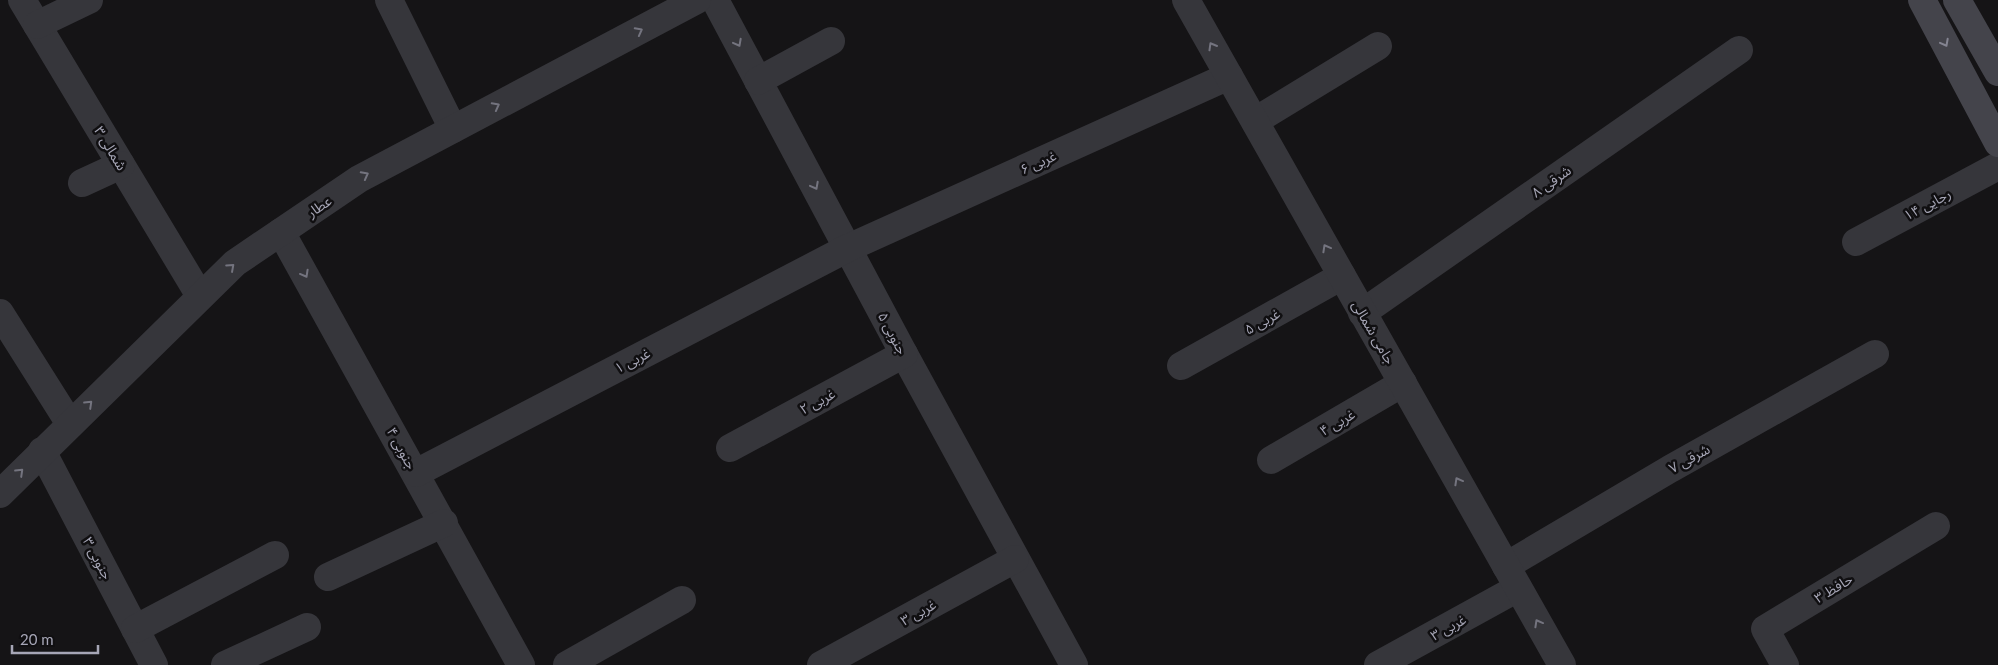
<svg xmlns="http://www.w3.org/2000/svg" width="1998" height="665" font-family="Lato,'Noto Sans Arabic',sans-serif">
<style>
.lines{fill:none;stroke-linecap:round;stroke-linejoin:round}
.minor{stroke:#36363b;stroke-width:28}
.tertiary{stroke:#36363b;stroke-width:28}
.secondary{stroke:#44444b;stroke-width:28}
.oneway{stroke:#74747f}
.oneway2{stroke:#848491}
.labels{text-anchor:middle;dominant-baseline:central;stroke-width:5;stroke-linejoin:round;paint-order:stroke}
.street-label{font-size:14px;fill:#a6a6b6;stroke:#100f11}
</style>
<rect width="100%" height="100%" fill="#151416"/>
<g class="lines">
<g class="minor">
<polyline points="22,0 200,296"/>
<polyline points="389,0 453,129"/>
<polyline points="715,0 904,354 1074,665"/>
<polyline points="37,25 89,0"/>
<polyline points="758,81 831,41"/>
<polyline points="1255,121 1378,46"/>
<polyline points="82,183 121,165"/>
<polyline points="281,232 521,665"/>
<polyline points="1856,242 1998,166"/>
<polyline points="0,313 70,424"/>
<polyline points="1362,313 1739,50"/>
<polyline points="1181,366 1342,276"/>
<polyline points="730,448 904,354"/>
<polyline points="42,451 154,665"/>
<polyline points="1271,460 1403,383"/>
<polyline points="416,473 848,248 1229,76"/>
<polyline points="0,494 235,263 359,179 697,0"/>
<polyline points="1506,566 1670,469 1875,354"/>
<polyline points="328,577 444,523"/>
<polyline points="135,629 275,555"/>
<polyline points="225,665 307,627"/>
<polyline points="567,665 682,600"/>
<polyline points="821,665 1015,559"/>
<polyline points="1378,665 1518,588"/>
<polyline points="1785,665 1765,629 1936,526"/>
</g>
<polyline class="tertiary" points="1186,0 1562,665"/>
<g class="secondary">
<polyline points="1922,0 1998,143"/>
<polyline points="1957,0 1998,72"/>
</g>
</g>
<defs><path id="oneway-chevron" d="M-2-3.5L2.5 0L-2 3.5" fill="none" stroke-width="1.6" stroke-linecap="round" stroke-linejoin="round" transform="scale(1.25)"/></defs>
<g class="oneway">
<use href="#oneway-chevron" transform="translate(639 31) rotate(-28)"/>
<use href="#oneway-chevron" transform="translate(738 43) rotate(62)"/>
<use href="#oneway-chevron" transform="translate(1212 46) rotate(-120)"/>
<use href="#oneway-chevron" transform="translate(496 106) rotate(-28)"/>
<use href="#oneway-chevron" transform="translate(365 175) rotate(-28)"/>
<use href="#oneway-chevron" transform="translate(815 186) rotate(62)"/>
<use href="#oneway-chevron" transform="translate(1326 248) rotate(-119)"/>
<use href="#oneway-chevron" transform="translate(231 267) rotate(-42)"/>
<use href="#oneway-chevron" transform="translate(305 274) rotate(61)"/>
<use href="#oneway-chevron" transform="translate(89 404) rotate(-44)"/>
<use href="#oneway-chevron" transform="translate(20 472) rotate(-44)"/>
<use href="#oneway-chevron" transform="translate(1458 481) rotate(-119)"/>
<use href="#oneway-chevron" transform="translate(1538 623) rotate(-119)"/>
</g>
<use class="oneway2" href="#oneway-chevron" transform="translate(1945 43) rotate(62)"/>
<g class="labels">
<g class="street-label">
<text transform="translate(111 148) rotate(59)">شمالی ۳</text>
<text transform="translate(1038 162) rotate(-24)">غربی ۶</text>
<text transform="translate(1551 181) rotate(-35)">شرقی ۸</text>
<text transform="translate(1927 204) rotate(-28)">رجایی ۱۴</text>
<text transform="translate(319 206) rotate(-34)">عطار</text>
<text transform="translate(1262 321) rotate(-29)">غربی ۵</text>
<text transform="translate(1374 332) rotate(60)">جامی شمالی</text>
<text transform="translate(893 333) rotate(62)">جنوبی ۵</text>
<text transform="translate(632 360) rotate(-27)">غربی ۱</text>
<text transform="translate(817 401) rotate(-28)">غربی ۲</text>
<text transform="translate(1337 422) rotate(-30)">غربی ۴</text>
<text transform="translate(402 448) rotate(61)">جنوبی ۴</text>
<text transform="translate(1689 458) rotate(-29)">شرقی ۷</text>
<text transform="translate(98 558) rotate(62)">جنوبی ۳</text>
<text transform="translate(1833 588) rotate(-31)">حافظ ۳</text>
<text transform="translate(918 612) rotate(-29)">غربی ۳</text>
<text transform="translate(1448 627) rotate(-29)">غربی ۳</text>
</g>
</g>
<path d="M12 645v8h86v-8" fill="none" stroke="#a6a6b6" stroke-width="2.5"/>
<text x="20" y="645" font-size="15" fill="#a6a6b6" stroke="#100f11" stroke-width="4" paint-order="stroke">20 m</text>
</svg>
